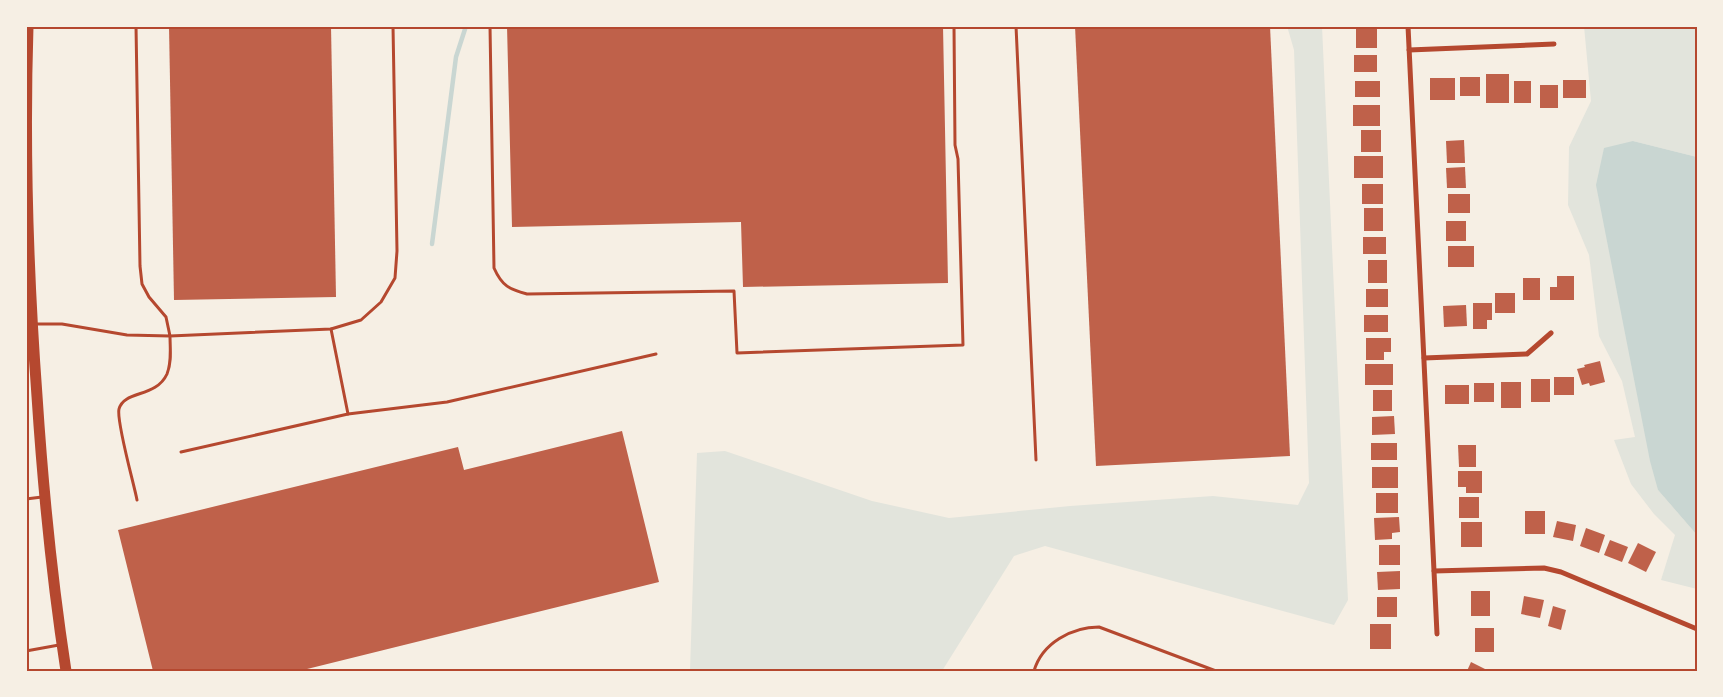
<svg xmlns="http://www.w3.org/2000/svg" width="1723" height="697" font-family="'DejaVu Sans',sans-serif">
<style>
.green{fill:#e2e4dc}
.water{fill:#c9d6d2}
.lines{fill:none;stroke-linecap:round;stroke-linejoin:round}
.stream{stroke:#c9d6d2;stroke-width:4.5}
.building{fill:#bf614a}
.service{stroke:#b5482f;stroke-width:3}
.minor{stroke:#b5482f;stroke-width:5}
.primary{stroke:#b5482f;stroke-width:11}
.neatline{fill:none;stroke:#b5482f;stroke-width:2}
</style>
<rect width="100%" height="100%" fill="#f6efe4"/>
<g class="green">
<polygon points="1287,26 1322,26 1348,600 1334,625 1045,546 1014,556 942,671 690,671 697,453 725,451 872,501 949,518 1070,506 1213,496 1298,505 1309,483 1294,50"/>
<polygon points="1584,26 1697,26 1697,157 1633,141 1658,490 1697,535 1697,589 1661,580 1675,535 1654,514 1631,484 1614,440 1635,437 1622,381 1599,336 1589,255 1568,205 1569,147 1591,101"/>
</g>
<polygon class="water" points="1633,141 1697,157 1697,535 1658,490 1650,461 1596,185 1604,148"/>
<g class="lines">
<polyline class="stream" points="432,244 456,57 466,26"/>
</g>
<g class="building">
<polygon points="169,26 331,26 336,297 174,300"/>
<polygon points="507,26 943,26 948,283 743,287 741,222 512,227"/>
<polygon points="1075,26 1270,26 1290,456 1096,466"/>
<rect x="1356" y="28" width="21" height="20"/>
<rect x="1354" y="55" width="23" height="17"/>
<rect x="1486" y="74" width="23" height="29"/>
<rect x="1460" y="77" width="20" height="19"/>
<rect x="1430" y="78" width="25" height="22"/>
<rect x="1563" y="80" width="23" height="18"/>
<rect x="1355" y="81" width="25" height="16"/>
<rect x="1514" y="81" width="17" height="22"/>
<rect x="1540" y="85" width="18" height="23"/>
<rect x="1353" y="105" width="27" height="21"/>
<rect x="1361" y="130" width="20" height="22"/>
<polygon points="1464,140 1465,163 1447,163 1446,141"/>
<rect x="1354" y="156" width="29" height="22"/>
<polygon points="1465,167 1466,188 1447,188 1446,168"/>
<rect x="1362" y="184" width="21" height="20"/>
<rect x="1448" y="194" width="22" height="19"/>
<rect x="1364" y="208" width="19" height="23"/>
<rect x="1446" y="221" width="20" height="20"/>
<rect x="1363" y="237" width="23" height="17"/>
<rect x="1448" y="246" width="26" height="21"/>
<rect x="1368" y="260" width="19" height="23"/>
<polygon points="1557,276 1574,276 1574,300 1550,300 1550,287 1557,287"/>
<rect x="1523" y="278" width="17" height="22"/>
<rect x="1366" y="289" width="22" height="18"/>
<rect x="1495" y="293" width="20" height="20"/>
<polygon points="1473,303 1492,303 1492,320 1487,320 1487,329 1473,329"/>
<polygon points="1466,305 1467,326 1444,327 1443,306"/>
<rect x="1364" y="315" width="24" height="17"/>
<polygon points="1366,338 1391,338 1391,352 1384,352 1384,360 1366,360"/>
<polygon points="1600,361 1605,382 1590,386 1589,383 1582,385 1577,369 1585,367 1584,365"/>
<rect x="1365" y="364" width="28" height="21"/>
<rect x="1554" y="377" width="20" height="18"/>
<rect x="1531" y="379" width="19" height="23"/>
<rect x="1501" y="382" width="20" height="26"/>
<rect x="1474" y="383" width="20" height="19"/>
<rect x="1445" y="385" width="24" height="19"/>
<rect x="1373" y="390" width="19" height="21"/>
<polygon points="1394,416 1395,434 1372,435 1372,417"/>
<polygon points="622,431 659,582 299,671 153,671 118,530 458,447 464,470"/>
<rect x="1371" y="443" width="26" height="17"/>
<polygon points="1458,445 1476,445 1476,467 1459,467"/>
<rect x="1372" y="467" width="26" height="21"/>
<polygon points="1458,471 1482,471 1482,493 1466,493 1466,487 1458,487"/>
<rect x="1376" y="493" width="22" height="20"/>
<rect x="1459" y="497" width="20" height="21"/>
<rect x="1525" y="511" width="20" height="23"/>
<polygon points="1399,517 1400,532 1392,533 1392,539 1375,540 1374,518"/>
<polygon points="1557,521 1576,525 1573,541 1553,537"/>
<rect x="1461" y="522" width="21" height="25"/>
<polygon points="1586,528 1605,535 1599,553 1580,546"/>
<polygon points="1610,540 1628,547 1622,562 1604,555"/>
<polygon points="1638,543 1656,552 1646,572 1628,563"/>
<rect x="1379" y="545" width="21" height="20"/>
<polygon points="1400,571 1400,589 1378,590 1377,572"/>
<rect x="1471" y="591" width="19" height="25"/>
<polygon points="1524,596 1544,600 1540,618 1521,614"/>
<rect x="1377" y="597" width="20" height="20"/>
<polygon points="1553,606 1566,610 1561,630 1548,626"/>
<rect x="1370" y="624" width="21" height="25"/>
<rect x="1475" y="628" width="19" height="24"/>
<polygon points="1471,662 1489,671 1467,671"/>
</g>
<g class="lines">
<g class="service">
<path d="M490,26L494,268C502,286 509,289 527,294L734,291L737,353L963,345L958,159L955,145L954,26"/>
<polyline points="1016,26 1036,460"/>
<polyline points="34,324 62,324 127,335 170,336 166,317 149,297 142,284 140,266 136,26"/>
<polyline points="348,414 447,402 656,354"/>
<polyline points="181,452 348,414 331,329"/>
<polyline points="26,499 42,497"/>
<path d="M137,500C134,484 116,421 119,409C124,390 156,398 167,374C172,362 170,348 170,336L331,329L361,320L381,302L395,278L397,251L393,26"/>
<polyline points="26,651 59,645"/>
<path d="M1034,671C1042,643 1072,627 1099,627L1216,671"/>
</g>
<g class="minor">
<polyline points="1408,26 1437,634"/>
<polyline points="1409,50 1554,44"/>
<polyline points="1424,358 1527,354 1551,333"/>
<polyline points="1434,571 1544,568 1561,572 1697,629"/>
</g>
<path class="primary" d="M28,26C24,150 28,273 37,396C43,488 52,580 66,671"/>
</g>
<rect width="1723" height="697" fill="none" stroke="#f6efe4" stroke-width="55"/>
<rect x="28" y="28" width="1668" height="642" class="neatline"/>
</svg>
